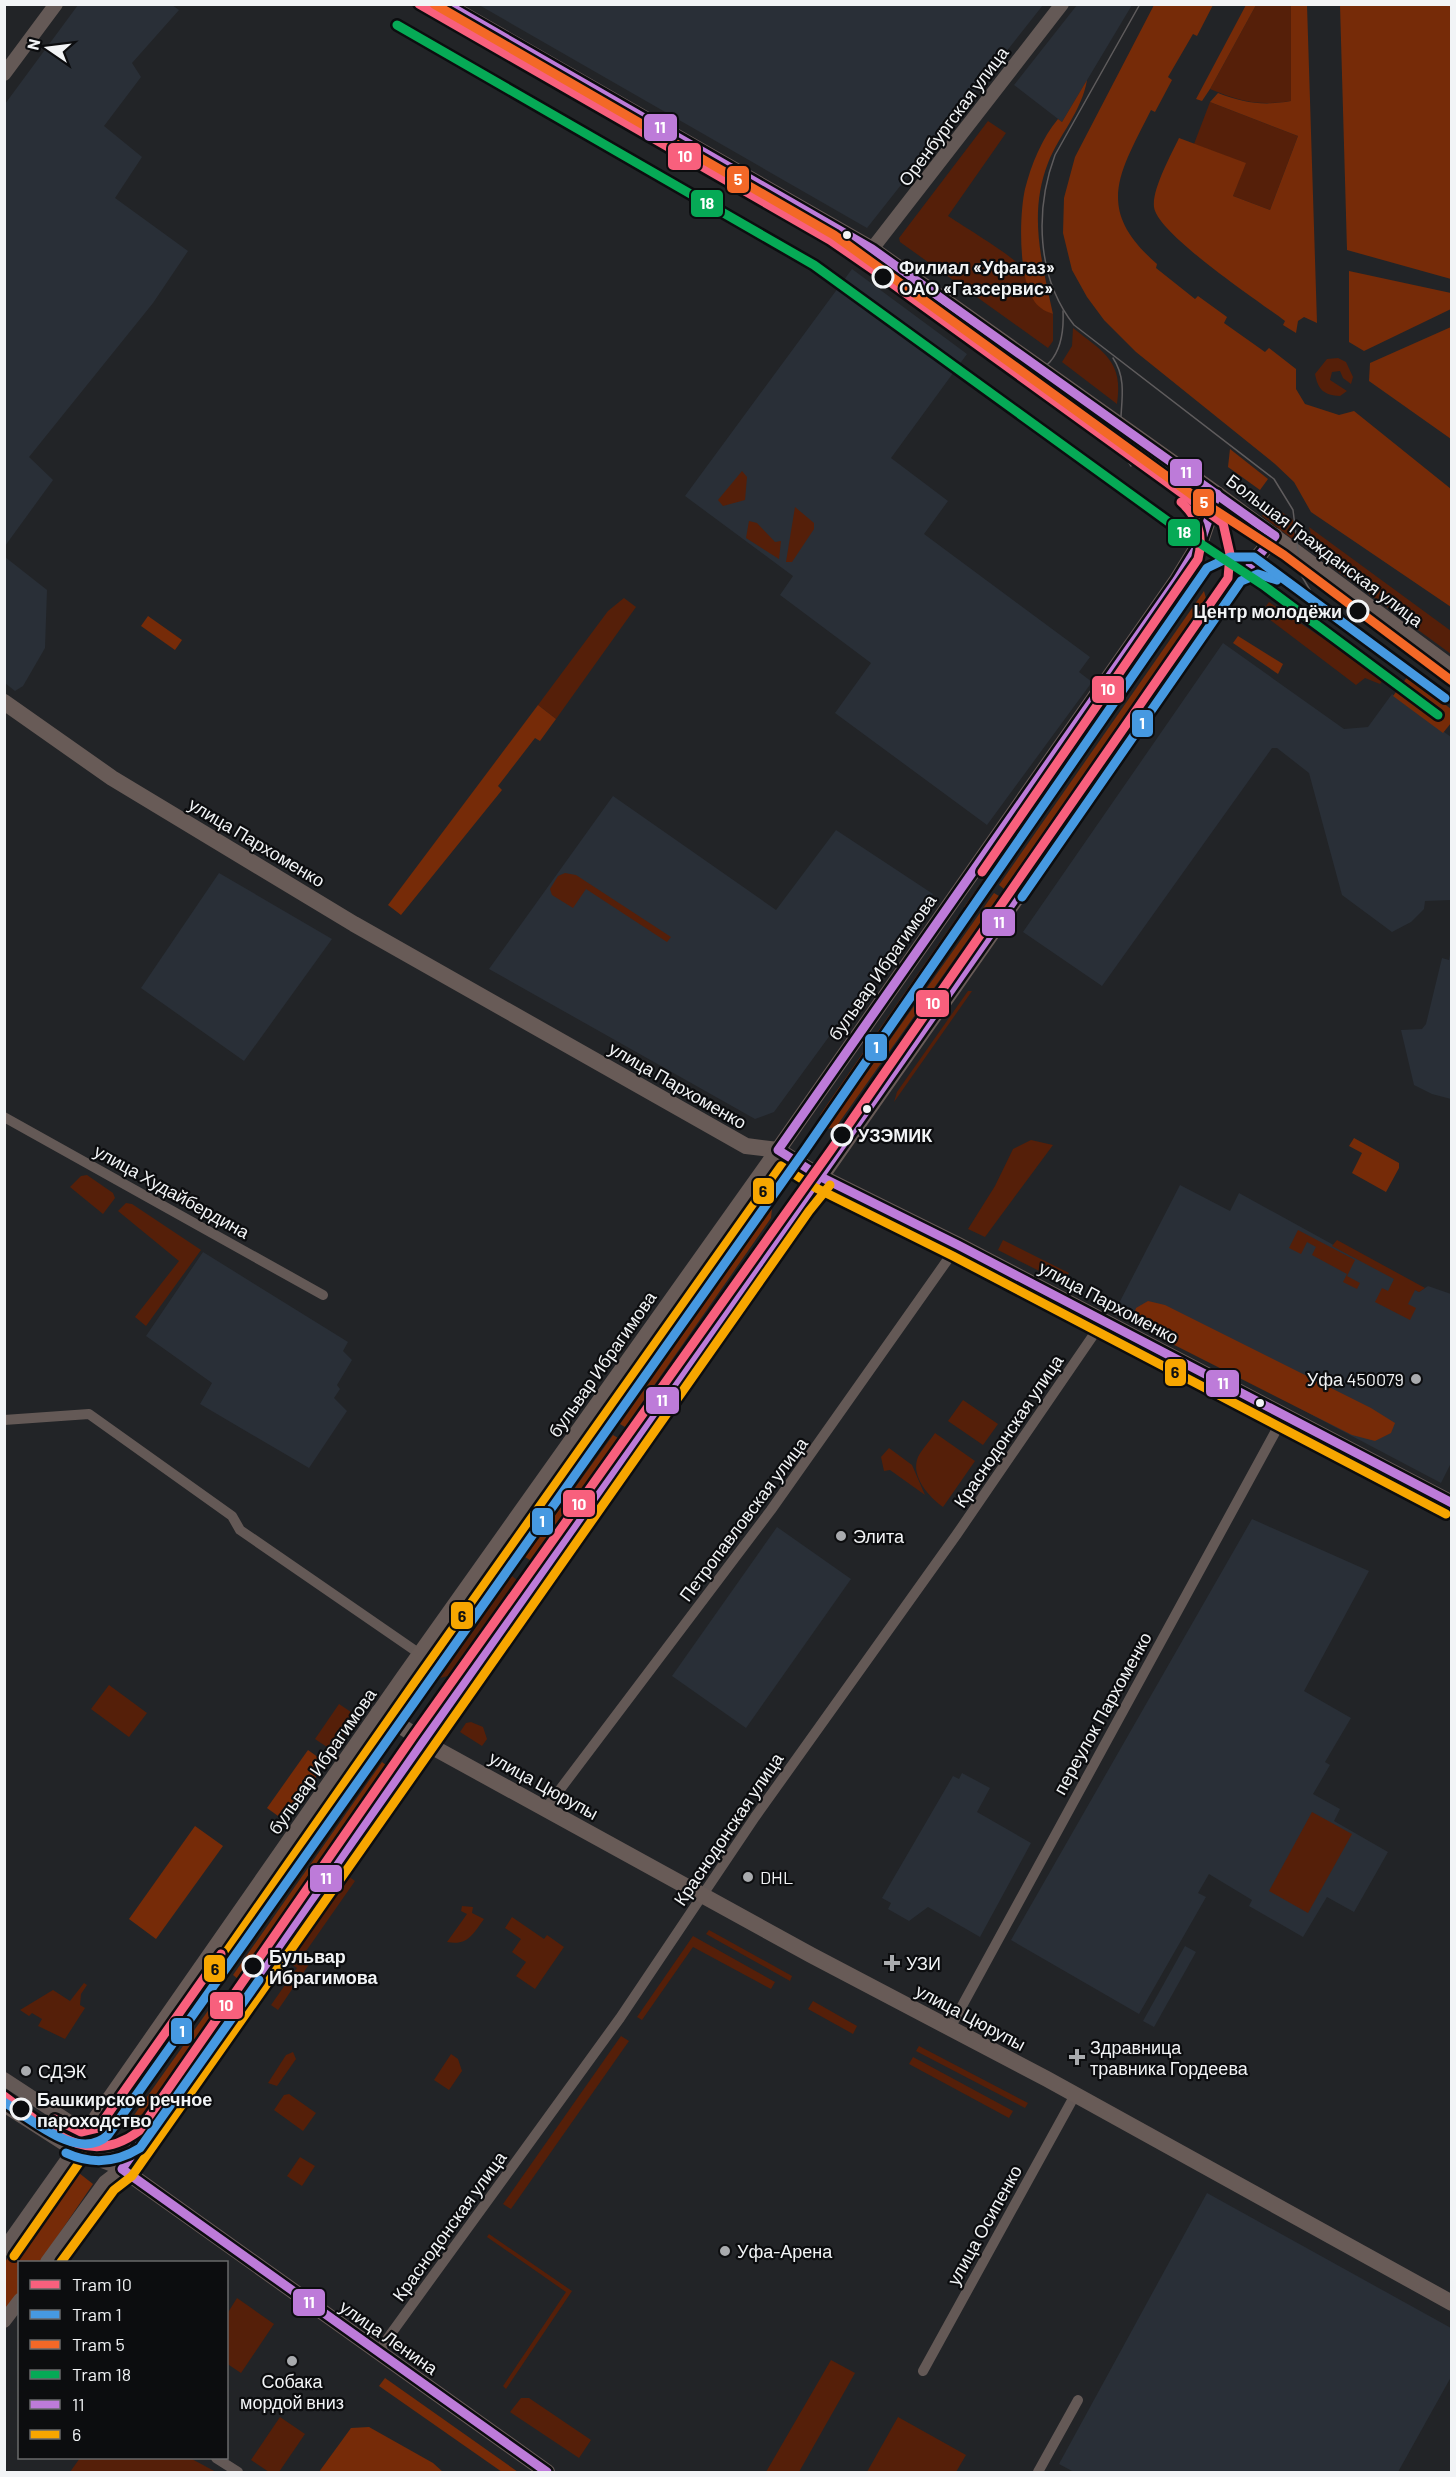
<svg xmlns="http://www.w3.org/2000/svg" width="1456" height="2477" font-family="Barlow,sans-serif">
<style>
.built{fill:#292f37}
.green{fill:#551f09}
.forest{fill:#762b08}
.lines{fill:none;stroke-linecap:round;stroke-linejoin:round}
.minor{stroke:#645956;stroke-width:10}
.tertiary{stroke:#645956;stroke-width:14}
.secondary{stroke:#685b57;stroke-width:16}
.tram{stroke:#5f5c5d;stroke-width:1.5}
.bus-1-casing{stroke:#0c0d0f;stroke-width:14}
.bus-2-casing{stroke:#0c0d0f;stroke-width:14}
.bus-1{stroke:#bd7bd9;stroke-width:9}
.bus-2{stroke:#f7a600;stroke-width:9}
.tram-1-casing{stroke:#0c0d0f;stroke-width:14}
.tram-2-casing{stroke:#0c0d0f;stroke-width:14}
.tram-3-casing{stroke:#0c0d0f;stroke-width:14}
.tram-4-casing{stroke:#0c0d0f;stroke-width:14}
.tram-1{stroke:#f8607d;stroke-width:9}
.tram-2{stroke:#4699e1;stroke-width:9}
.tram-3{stroke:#f36827;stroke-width:9}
.tram-4{stroke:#06aa56;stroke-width:9}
.bus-dot{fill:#f2f4f6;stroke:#0c0d0f;stroke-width:2}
.stop-dot{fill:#0c0d0f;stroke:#f2f4f6;stroke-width:3}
.poi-dot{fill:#a9abae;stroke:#0c0d0f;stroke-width:2}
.labels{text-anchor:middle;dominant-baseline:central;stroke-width:4.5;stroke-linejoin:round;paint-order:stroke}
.street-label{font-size:18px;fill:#f2f4f6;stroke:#0c0d0f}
.stop-label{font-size:18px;font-weight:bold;fill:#f2f4f6;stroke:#0c0d0f;text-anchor:start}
.poi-label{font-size:18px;fill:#f2f4f6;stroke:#0c0d0f;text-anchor:start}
.line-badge{stroke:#0c0d0f;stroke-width:2}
.badge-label{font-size:16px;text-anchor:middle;font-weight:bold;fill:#fff}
.pale-badge-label{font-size:16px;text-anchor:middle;font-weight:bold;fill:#111}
</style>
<rect width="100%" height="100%" fill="#222427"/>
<g class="built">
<polygon points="78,5 172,5 179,10 132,63 141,77 104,126 142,157 115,198 188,251 153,303 29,457 53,480 5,546 5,104"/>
<polygon points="479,5 1043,5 867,228"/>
<polygon points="1077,5 1132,5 1062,122 1014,85"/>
<polygon points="852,269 967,354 891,458 948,501 924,534 1090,657 1079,672 1092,682 987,825 835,713 871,663 780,595 793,576 685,496"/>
<polygon points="5,557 47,590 45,648 23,686 15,691 5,683"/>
<polygon points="1223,643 1344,729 1368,727 1392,694 1451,737 1451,900 1425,901 1424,909 1411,922 1392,932 1342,895 1309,773 1277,748 1272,748 1102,986 1023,932"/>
<polygon points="613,796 776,910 836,830 933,894 774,1112 755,1119 489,969"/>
<polygon points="219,873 332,939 244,1061 141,988"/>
<polygon points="1451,949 1452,1099 1451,1099 1432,1094 1414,1085 1401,1030 1422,1029 1426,1024 1442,958 1449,960"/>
<polygon points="1180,1185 1230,1211 1239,1193 1419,1292 1428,1286 1451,1294 1451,1463 1441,1483 1115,1311"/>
<polygon points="203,1252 348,1342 343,1351 352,1360 337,1385 340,1389 334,1398 347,1411 309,1468 200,1404 212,1383 146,1336"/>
<polygon points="1252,1519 1369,1571 1304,1691 1351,1718 1325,1762 1330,1765 1313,1794 1340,1809 1334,1821 1388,1852 1354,1912 1327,1897 1303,1937 1249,1906 1252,1900 1209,1874 1198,1893 1206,1897 1139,2014 1011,1940"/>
<polygon points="777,1527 851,1579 746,1728 672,1676"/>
<polygon points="962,1773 990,1788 977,1812 1031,1843 980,1937 928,1907 909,1921 888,1909 891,1903 882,1898 953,1776 959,1779"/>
<polygon points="1185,1946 1196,1952 1154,2027 1143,2021"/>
<polygon points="1207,2193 1451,2328 1451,2377 1398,2472 1074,2472 1059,2464"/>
</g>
<g class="green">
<path d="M1256,5H1291L1292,101C1257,106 1242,102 1210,89Z"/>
<polygon points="1210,102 1298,136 1270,210 1233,196 1245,163 1194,144"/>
<path d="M988,121L1006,133L948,216C960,224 1016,258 1021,267C1035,288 1024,301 1053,314V341L1048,348L900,242L899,238Z"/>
<path d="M1073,328C1103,352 1124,361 1117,404L1062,362L1072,346Z"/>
<path d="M1338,358L1346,362L1353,377L1351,384L1343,378L1340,371L1332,372L1330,380L1347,391L1340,396C1324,395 1318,390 1315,374L1327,359Z"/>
<polygon points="742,471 747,477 745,500 723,506 718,500"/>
<polygon points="1269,503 1293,520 1295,541 1262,516"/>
<polygon points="795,507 814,523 814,529 792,562 786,562"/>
<polygon points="749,521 757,523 775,542 781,541 779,559 746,538"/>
<polygon points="1309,527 1451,631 1451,654 1317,556"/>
<polygon points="624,598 636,607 556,719 538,705 608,611"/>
<polygon points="1269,602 1361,664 1374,664 1386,676 1380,684 1365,678 1356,685 1261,613"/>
<polygon points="565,873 576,875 671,937 667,942 586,889 573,908 552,895 550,889 558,876"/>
<polygon points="968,991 972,991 894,1102 897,1092"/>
<polygon points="1031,1140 1053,1145 985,1237 968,1229 995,1186 1013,1149"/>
<polygon points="87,1175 113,1193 115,1198 103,1214 70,1187 81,1176"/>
<polygon points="126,1203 132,1204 201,1250 146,1326 135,1317 179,1261 118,1211"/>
<polygon points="1298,1230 1355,1260 1347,1276 1360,1283 1357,1289 1343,1282 1347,1274 1312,1255 1316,1247 1307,1242 1301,1254 1289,1248"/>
<polygon points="1003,1240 1069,1273 1063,1283 998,1250"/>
<polygon points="1337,1240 1425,1288 1419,1292 1415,1290 1408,1304 1416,1308 1410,1320 1375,1302 1382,1288 1388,1291 1394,1279 1332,1246"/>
<polygon points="963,1400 998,1424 983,1445 948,1421"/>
<path d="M935,1433L975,1461L943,1507C929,1497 910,1476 918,1457C922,1449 930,1441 935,1433Z"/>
<polygon points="889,1448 912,1465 925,1495 890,1470 884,1471 881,1457"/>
<polygon points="512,1576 517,1580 448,1676 440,1678"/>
<polygon points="109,1685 147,1713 129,1737 91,1709"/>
<polygon points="339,1704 357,1716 333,1751 315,1739"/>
<polygon points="471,1722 483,1727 487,1739 482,1746 460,1732 466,1723"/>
<polygon points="1312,1812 1352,1834 1308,1913 1269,1891"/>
<polygon points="341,1871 355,1881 304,1954 312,1960 278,2010 271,2005 297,1968 281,1957"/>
<path d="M462,1906L473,1907L472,1913L484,1919C473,1934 468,1946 447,1942L467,1914L461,1911Z"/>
<polygon points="512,1917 544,1939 547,1935 564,1947 535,1989 516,1976 526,1962 512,1952 521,1939 505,1928"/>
<polygon points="709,1930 792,1976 790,1981 706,1934"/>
<polygon points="693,1936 775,1982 771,1989 693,1947 642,2020 637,2017"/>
<polygon points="84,1983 87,1985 81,1994 80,2005 85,2008 65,2039 38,2026 42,2019 32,2013 29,2016 20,2010 53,1990 70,2001"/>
<polygon points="813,2001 857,2026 853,2034 808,2009"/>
<polygon points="621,2036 629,2041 511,2209 503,2204"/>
<polygon points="919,2046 1028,2103 1025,2108 916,2051"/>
<polygon points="293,2052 296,2059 277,2086 268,2083 286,2055"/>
<polygon points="451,2054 458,2059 462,2071 449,2090 434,2080"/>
<polygon points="913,2057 1013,2111 1009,2118 909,2064"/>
<polygon points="289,2094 316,2113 303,2131 274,2110 284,2095"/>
<polygon points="300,2157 315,2166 302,2186 287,2176"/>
<polygon points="489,2234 572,2291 506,2389 503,2386 566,2292 487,2237"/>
<polygon points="237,2298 274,2324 241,2373 226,2363 227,2314"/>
<polygon points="831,2360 855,2373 799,2472 766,2472"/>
<polygon points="521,2398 529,2398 591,2440 579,2458 510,2412"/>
<polygon points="280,2417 305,2434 279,2472 269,2472 251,2460"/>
<polygon points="898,2417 966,2455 956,2472 867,2472"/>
<polygon points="80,2458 190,2458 216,2472 70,2472"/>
</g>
<g class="forest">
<path d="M1154,5H1213L1197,36L1193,34L1168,77L1172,80L1155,112L1151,110C1119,174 1094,209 1157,264L1156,268L1195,299L1198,296L1227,317L1224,323L1265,352L1269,348L1296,369V389L1305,404L1339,415L1354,411L1451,489V607L1311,512L1294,482L1275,464L1136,352L1104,320L1087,297L1072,270L1063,233L1064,198L1075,157Z"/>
<polygon points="1246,5 1256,5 1210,89 1202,101 1196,99"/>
<path d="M1291,5H1307L1317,323L1304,317L1298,321L1296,333L1283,325L1285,321C1260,302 1157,234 1154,207C1152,189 1171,155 1179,138L1246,163L1233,196L1270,210L1298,136L1210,102L1218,93C1244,103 1264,106 1291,101Z"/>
<polygon points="1340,5 1451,5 1451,279 1347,250"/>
<path d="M1087,80C1082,111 1059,135 1048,163C1028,214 1042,263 1053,314C1049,312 1044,311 1041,308C1017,292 1019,215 1025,189C1031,165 1042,138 1058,119L1062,122Z"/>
<polygon points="1349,271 1451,293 1451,309 1364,351 1349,342"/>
<polygon points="1451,327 1451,439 1369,381 1370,363"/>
<polygon points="1230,449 1268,479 1260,490 1228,467"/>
<polygon points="1194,588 1029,827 1024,822 1185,589"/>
<polygon points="1204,591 1207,602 1004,889 999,885"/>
<polygon points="148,616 182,640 175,650 141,626"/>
<polygon points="1238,636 1283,664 1278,674 1233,643"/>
<polygon points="1408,676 1451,709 1451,723 1443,733 1393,696"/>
<polygon points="538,705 556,719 540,741 535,738 498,786 502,790 401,915 388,905"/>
<polygon points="1015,835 1019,838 968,910 964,907"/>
<polygon points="994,893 999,896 836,1127 827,1129"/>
<polygon points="958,916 962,919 820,1123 820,1115"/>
<polygon points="1354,1138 1399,1163 1399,1168 1386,1192 1352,1173 1362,1153 1349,1146"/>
<polygon points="758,1203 766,1203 432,1671 430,1666"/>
<polygon points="772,1208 771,1218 625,1427 620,1424"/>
<polygon points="1148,1301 1165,1305 1371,1408 1395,1423 1391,1433 1375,1441 1352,1435 1131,1323 1136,1308"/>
<polygon points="613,1435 618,1438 530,1560 525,1557"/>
<polygon points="308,1750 326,1763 285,1821 267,1808"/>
<polygon points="370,1755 375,1758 231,1962 226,1959"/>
<polygon points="382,1762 387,1766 238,1979 233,1975"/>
<polygon points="195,1826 223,1846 156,1939 129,1919"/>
<polygon points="209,1979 214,1983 125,2111 126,2099"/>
<polygon points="222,1991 227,1994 143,2114 132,2118"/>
<polygon points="70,2166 93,2184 40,2262 20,2262 19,2292 5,2314 5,2262"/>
<polygon points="385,2378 518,2472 502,2472 379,2386"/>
<polygon points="369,2427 433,2463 443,2472 319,2472 351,2428"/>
</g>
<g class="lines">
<g class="minor">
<polyline points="4,1117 323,1295"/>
<polyline points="4,1420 89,1414 232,1516 240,1530 420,1654"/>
<polyline points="546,1808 771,1510 958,1245"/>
<polyline points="950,2028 1284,1416"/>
<polyline points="377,2353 620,2018 755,1817 957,1534 1103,1321"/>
<polyline points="923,2371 1075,2095"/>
<polyline points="216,2458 238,2472"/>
<polyline points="1038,2472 1078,2400"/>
</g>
<g class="tertiary">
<polyline points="4,74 56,4"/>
<polyline points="872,249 1062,4"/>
<polyline points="4,2079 79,2128 122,2169"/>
<polyline points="4,2105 74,2150 115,2166"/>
<polyline points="4,2249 74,2150"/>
<polyline points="47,2262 105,2182 122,2169"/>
<polyline points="4,2321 20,2300"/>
</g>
<g class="secondary">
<polyline points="445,4 872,249 1217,494 1452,668"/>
<polyline points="4,702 112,778 354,924 746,1146 778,1150 821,1177 958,1245 1452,1503"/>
<polyline points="379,1712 438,1750 811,1955 1047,2079 1452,2303"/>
<polyline points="74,2150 403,1678 778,1150 1177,580 1201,541 1217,494"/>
<polyline points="547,2472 122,2169 799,1204 821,1177 1242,576 1275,536"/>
</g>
<g class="tram">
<path d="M1140,4L1055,155C1035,209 1036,277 1074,325L1274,479L1293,510L1301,575L1310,590"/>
<path d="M1113,358C1136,392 1106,432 1131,466"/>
<path d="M1000,368C1047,387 1065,352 1063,311"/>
</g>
<defs>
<g id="bus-1">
<polyline points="446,4 872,249 1275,536 1242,576 122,2169 547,2472"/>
<polyline points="1217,494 1201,541 1177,580 778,1150 821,1177 958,1245 1452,1503"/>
</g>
<g id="bus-2">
<polyline points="14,2256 413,1685 781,1166 816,1188 953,1256 1446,1514"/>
<polyline points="61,2262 114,2190 132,2176 809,1211 830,1185"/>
</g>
</defs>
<use href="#bus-1" class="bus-1-casing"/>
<use href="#bus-2" class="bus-2-casing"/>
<use href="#bus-1" class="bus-1"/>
<use href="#bus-2" class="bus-2"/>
<defs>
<g id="tram-1">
<path d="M982,872L1198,559C1204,536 1199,518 1181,502"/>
<path d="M4,2096C48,2128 87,2170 139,2131L414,1735L831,1150L1228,578L1230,554L1223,523L875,271L830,240L419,4"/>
<polyline points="55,2119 81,2132 98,2128 221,1954"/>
</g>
<g id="tram-2">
<polyline points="1022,897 1241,581 1258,574 1277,580"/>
<path d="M4,2102C30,2118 79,2163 108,2135L805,1150L1207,568L1230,557H1254L1445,698"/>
<path d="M66,2153C92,2165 116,2163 140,2148L259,1980"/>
</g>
<polyline id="tram-3" points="434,4 834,235 1198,499 1284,555 1452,681"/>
<polyline id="tram-4" points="397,25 814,265 1177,528 1263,585 1438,715"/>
</defs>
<use href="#tram-1" class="tram-1-casing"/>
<use href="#tram-2" class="tram-2-casing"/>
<use href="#tram-3" class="tram-3-casing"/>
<use href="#tram-4" class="tram-4-casing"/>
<use href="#tram-1" class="tram-1"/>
<use href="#tram-2" class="tram-2"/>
<use href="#tram-3" class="tram-3"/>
<use href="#tram-4" class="tram-4"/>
</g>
<g class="bus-dot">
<circle cx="847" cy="235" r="5"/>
<circle cx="867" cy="1109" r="5"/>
<circle cx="1260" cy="1403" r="5"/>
</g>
<g class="stop-dot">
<circle cx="883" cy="277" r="10"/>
<circle cx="1358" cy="611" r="10"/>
<circle cx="842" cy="1135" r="10"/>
<circle cx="253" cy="1966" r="10"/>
<circle cx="21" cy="2109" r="10"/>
</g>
<g class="poi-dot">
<circle cx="1416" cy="1379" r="6"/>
<circle cx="841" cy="1536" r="6"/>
<circle cx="748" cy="1877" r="6"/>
<path d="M889 1954h6v6h6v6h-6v6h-6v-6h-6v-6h6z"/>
<path d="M1074 2048h6v6h6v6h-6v6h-6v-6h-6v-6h6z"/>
<circle cx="26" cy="2071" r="6"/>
<circle cx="725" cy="2251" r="6"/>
<circle cx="292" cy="2361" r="6"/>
</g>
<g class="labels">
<g class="street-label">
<text transform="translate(953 116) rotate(-53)">Оренбургская улица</text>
<text transform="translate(1325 550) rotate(37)">Большая Гражданская улица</text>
<text transform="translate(257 842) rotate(31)">улица Пархоменко</text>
<text transform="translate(882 967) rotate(-55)">бульвар Ибрагимова</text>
<text transform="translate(678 1085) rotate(30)">улица Пархоменко</text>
<text transform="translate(172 1191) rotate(29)">улица Худайбердина</text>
<text transform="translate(1109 1302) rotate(28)">улица Пархоменко</text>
<text transform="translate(602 1364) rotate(-55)">бульвар Ибрагимова</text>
<text transform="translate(1008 1431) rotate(-56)">Краснодонская улица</text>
<text transform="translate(743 1519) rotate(-53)">Петропавловская улица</text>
<text transform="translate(1102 1713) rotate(-61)">переулок Пархоменко</text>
<text transform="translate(322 1761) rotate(-55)">бульвар Ибрагимова</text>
<text transform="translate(544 1785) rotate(29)">улица Цюрупы</text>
<text transform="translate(728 1829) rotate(-56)">Краснодонская улица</text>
<text transform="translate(971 2017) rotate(28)">улица Цюрупы</text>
<text transform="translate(984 2225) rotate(-61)">улица Осипенко</text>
<text transform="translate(449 2226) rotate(-54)">Краснодонская улица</text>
<text transform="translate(389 2337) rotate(35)">улица Ленина</text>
</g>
<g class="stop-label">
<text x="899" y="267">Филиал «Уфагаз»<tspan x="899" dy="21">ОАО «Газсервис»</tspan></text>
<text x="1342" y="611" text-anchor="end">Центр молодёжи</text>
<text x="858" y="1135">УЗЭМИК</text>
<text x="269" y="1956">Бульвар<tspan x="269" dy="21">Ибрагимова</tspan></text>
<text x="37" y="2099">Башкирское речное<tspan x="37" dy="21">пароходство</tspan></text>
</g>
<g class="poi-label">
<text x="1404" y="1379" text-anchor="end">Уфа 450079</text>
<text x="853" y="1536">Элита</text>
<text x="760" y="1877">DHL</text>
<text x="906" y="1963">УЗИ</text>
<text x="1090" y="2047">Здравница<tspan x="1090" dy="21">травника Гордеева</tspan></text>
<text x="38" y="2071">СДЭК</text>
<text x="737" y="2251">Уфа-Арена</text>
<text x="292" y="2381" text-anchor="middle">Собака<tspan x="292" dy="21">мордой вниз</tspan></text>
</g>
</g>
<g class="line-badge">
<rect x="643" y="113" width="35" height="29" rx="6" fill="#bd7bd9"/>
<rect x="667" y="142" width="35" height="29" rx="6" fill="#f8607d"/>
<rect x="726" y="165" width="24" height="29" rx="6" fill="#f36827"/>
<rect x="690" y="189" width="34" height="29" rx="6" fill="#06aa56"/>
<rect x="1169" y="458" width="34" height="29" rx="6" fill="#bd7bd9"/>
<rect x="1192" y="488" width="23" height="29" rx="6" fill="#f36827"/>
<rect x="1167" y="518" width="34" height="29" rx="6" fill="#06aa56"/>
<rect x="1091" y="675" width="34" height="29" rx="6" fill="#f8607d"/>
<rect x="1131" y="709" width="23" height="29" rx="6" fill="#4699e1"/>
<rect x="981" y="908" width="35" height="29" rx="6" fill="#bd7bd9"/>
<rect x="915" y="989" width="35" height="29" rx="6" fill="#f8607d"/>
<rect x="864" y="1033" width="24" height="29" rx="6" fill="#4699e1"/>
<rect x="752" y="1177" width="23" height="28" rx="6" fill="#f7a600"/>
<rect x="1164" y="1358" width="23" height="29" rx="6" fill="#f7a600"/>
<rect x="1205" y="1369" width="35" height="29" rx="6" fill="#bd7bd9"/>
<rect x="645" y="1386" width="35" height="29" rx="6" fill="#bd7bd9"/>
<rect x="562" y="1489" width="34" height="29" rx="6" fill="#f8607d"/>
<rect x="531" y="1507" width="23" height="29" rx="6" fill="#4699e1"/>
<rect x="450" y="1601" width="24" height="29" rx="6" fill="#f7a600"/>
<rect x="309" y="1864" width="34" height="29" rx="6" fill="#bd7bd9"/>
<rect x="203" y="1954" width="23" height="29" rx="6" fill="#f7a600"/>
<rect x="209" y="1991" width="35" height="29" rx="6" fill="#f8607d"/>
<rect x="170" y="2017" width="23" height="28" rx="6" fill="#4699e1"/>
<rect x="292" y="2288" width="34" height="29" rx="6" fill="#bd7bd9"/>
</g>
<g class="badge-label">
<text x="660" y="133">11</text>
<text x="685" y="162">10</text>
<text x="738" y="185">5</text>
<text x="707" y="209">18</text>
<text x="1186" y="478">11</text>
<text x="1204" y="508">5</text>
<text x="1184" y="538">18</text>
<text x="1108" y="695">10</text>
<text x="1142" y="729">1</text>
<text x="999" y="928">11</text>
<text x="933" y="1009">10</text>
<text x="876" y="1053">1</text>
<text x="1223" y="1389">11</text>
<text x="662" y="1406">11</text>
<text x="579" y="1510">10</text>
<text x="542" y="1527">1</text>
<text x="326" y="1884">11</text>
<text x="226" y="2011">10</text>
<text x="182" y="2037">1</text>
<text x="309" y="2308">11</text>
</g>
<g class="pale-badge-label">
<text x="763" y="1197">6</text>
<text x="1175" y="1378">6</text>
<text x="462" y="1622">6</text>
<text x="215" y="1975">6</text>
</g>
<rect width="1456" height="2477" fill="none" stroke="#f2f4f6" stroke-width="12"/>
<rect x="18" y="2261" width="210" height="198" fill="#0c0d0f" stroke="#68696b" stroke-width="1.5"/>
<rect x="30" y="2280" width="30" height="9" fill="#f8607d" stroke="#68696b" stroke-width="1.5"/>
<text x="72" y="2291" font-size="18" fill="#f2f4f6">Tram 10</text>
<rect x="30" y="2310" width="30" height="9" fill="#4699e1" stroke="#68696b" stroke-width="1.5"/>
<text x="72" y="2321" font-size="18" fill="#f2f4f6">Tram 1</text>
<rect x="30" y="2340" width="30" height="9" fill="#f36827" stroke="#68696b" stroke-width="1.5"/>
<text x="72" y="2351" font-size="18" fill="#f2f4f6">Tram 5</text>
<rect x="30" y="2370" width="30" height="9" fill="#06aa56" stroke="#68696b" stroke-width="1.5"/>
<text x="72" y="2381" font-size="18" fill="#f2f4f6">Tram 18</text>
<rect x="30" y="2400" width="30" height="9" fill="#bd7bd9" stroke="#68696b" stroke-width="1.5"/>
<text x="72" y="2411" font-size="18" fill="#f2f4f6">11</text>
<rect x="30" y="2430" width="30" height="9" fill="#f7a600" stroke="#68696b" stroke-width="1.5"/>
<text x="72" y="2441" font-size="18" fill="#f2f4f6">6</text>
<g transform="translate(48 48) rotate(284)" stroke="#0c0d0f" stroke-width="4.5" paint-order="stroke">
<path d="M0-4.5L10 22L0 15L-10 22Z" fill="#f2f4f6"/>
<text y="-9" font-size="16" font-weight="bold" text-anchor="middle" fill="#f2f4f6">N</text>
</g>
</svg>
